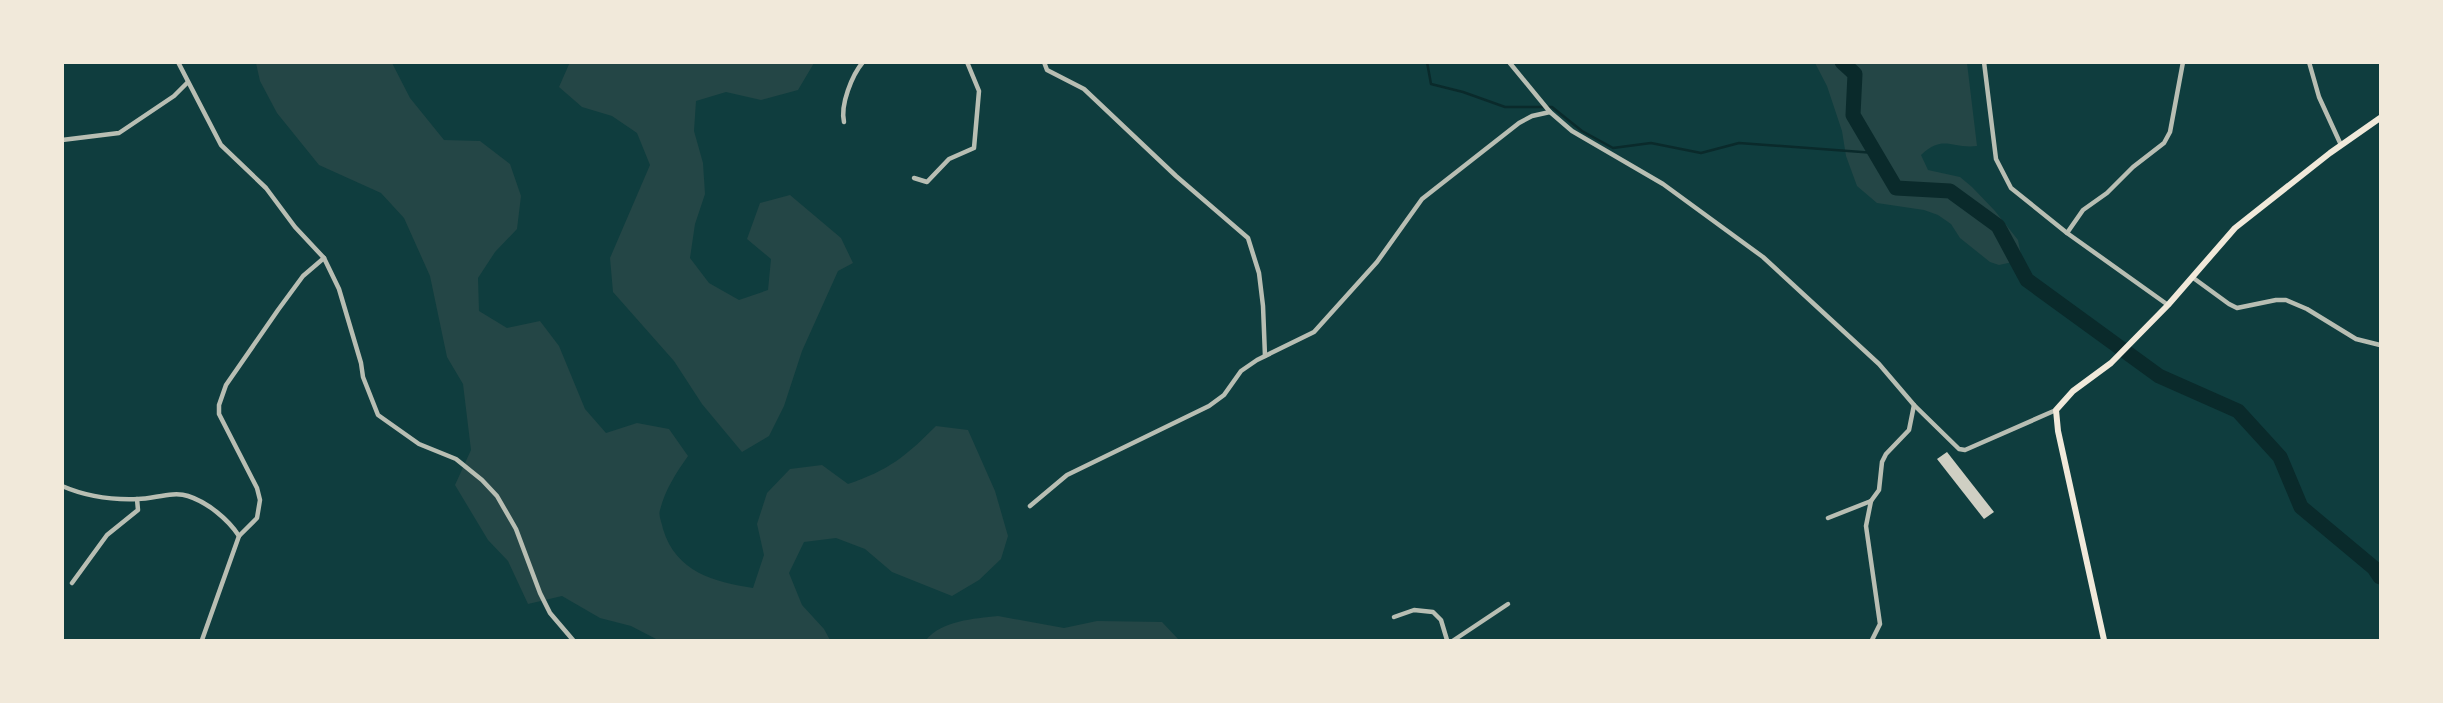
<svg xmlns="http://www.w3.org/2000/svg" width="2443" height="703" font-family="Montserrat,sans-serif">
<style>
.green{fill:#244646}
.lines{fill:none;stroke-linecap:round;stroke-linejoin:round}
.stream{stroke:#0a2a2b;stroke-width:2.5}
.river{stroke:#0a2a2b;stroke-width:15}
.building{fill:#cfcfc3}
.minor{stroke:#b8beb3;stroke-width:4.5}
.secondary{stroke:#f1e9da;stroke-width:6}
</style>
<rect width="100%" height="100%" fill="#0f3d3e"/>
<g class="green">
<polygon points="570,62 814,63 798,90 761,100 726,92 696,101 694,131 703,163 705,194 695,224 690,258 709,283 739,300 768,290 771,259 747,239 760,203 790,195 841,238 853,263 838,271 802,351 784,406 769,436 742,452 702,404 674,361 613,292 610,258 650,165 637,133 612,116 582,107 559,87"/>
<path d="M256,63H392L410,98L444,140L480,141L510,164L521,196L517,229L495,252L478,278L479,311L507,328L540,321L559,346L585,409L606,433L637,423L669,429L688,456C676,473 665,490 660,510C658,516 662,523 663,529C676,572 714,582 753,588L764,555L757,524L767,493L790,469L822,465L848,484C889,470 905,457 936,426L968,430L995,491L1008,536L1001,559L979,580L952,596L892,572L865,549L836,538L804,542L789,573L802,605L824,629L830,640H658L631,626L600,618L562,596L528,604L508,561L488,540L455,485L471,450L463,384L447,357L430,276L404,218L381,193L319,165L277,113L260,81Z"/>
<path d="M1815,63H1967L1977,146C1951,149 1944,134 1921,155L1928,170L1960,177L1972,187L1995,211L2018,240L2022,260L1999,265L1990,262L1960,238L1951,224L1938,215L1924,210L1877,203L1857,186L1846,156L1842,131L1827,86Z"/>
<path d="M998,616L1064,628L1097,621L1162,622L1179,640H926C943,620 973,619 998,616Z"/>
</g>
<g class="lines">
<polyline class="stream" points="1427,62 1431,84 1463,92 1505,107 1552,107 1582,131 1613,148 1651,143 1701,153 1739,143 1875,153"/>
<polyline class="river" points="1842,62 1855,74 1853,115 1896,188 1950,191 1998,226 2027,280 2159,376 2238,411 2280,457 2301,507 2374,568 2380,577"/>
</g>
<polygon class="building" points="1947,452 1994,512 1984,519 1937,459"/>
<g class="lines">
<g class="minor">
<polyline points="178,62 221,145 266,188 295,227 324,258 339,289 361,363 363,377 378,415 419,444 456,459 482,480 497,496 516,529 540,593 550,613 573,640"/>
<polyline points="1044,62 1047,70 1084,89 1176,176 1248,238 1259,273 1263,306 1265,356"/>
<polyline points="1509,62 1550,112 1572,131 1663,184 1763,257 1879,364 1914,405 1959,449 1965,450 2056,410"/>
<polyline points="1984,62 1996,159 2011,188 2067,233 2168,305"/>
<polyline points="2309,62 2319,97 2341,145"/>
<path d="M844,122C840,105 852,75 863,62"/>
<polyline points="62,140 119,133 174,96 187,83"/>
<polyline points="914,178 927,182 949,159 974,148 979,91 967,62"/>
<polyline points="2067,233 2083,210 2107,193 2133,167 2164,143 2170,132 2183,62"/>
<polyline points="2192,277 2229,304 2237,308 2276,300 2286,300 2307,309 2356,339 2380,345"/>
<path d="M62,486C85,496 113,500 138,499C153,499 173,491 188,496C207,502 228,519 239,536"/>
<polyline points="1871,501 1866,526 1880,624 1872,640"/>
<polyline points="1030,506 1067,475 1209,406 1224,395 1241,371 1257,360 1314,332 1377,262 1422,199 1519,123 1532,116 1550,112"/>
<polyline points="1828,518 1871,501 1879,490 1882,462 1886,454 1909,430 1914,405"/>
<polyline points="72,583 107,535 138,510 137,499"/>
<polyline points="1394,617 1414,610 1433,612 1441,620 1447,640"/>
<polyline points="202,640 239,536 257,518 260,500 257,488 219,414 219,405 226,385 278,310 303,276 324,258"/>
<polyline points="1454,640 1508,604"/>
</g>
<polyline class="secondary" points="2104,640 2058,431 2056,410 2073,391 2111,363 2168,305 2235,228 2330,153 2380,118"/>
</g>
<rect width="2443" height="703" fill="none" stroke="#f1e9da" stroke-width="128"/>
</svg>
